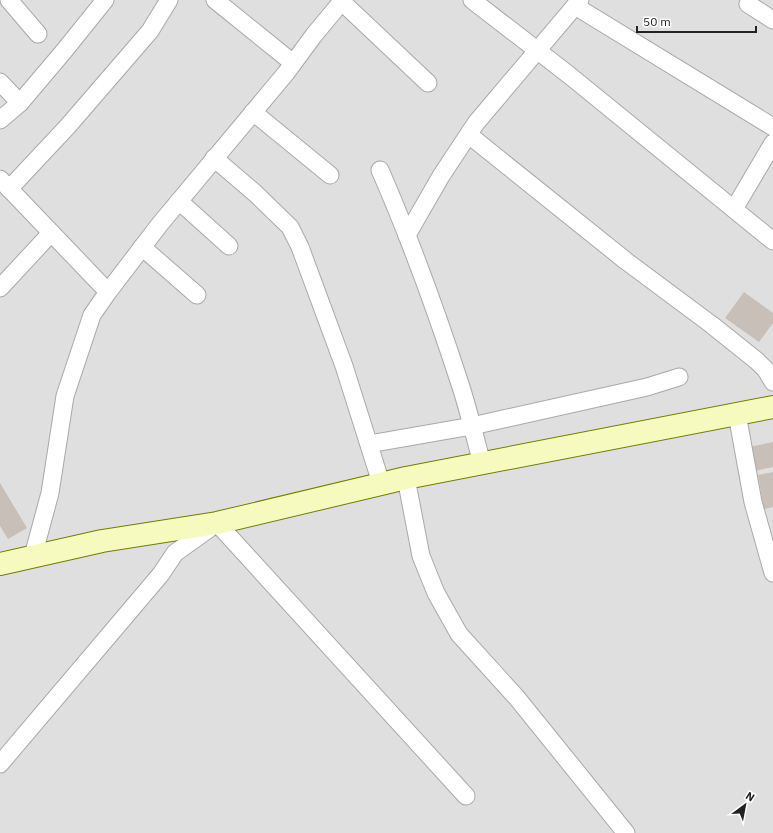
<svg xmlns="http://www.w3.org/2000/svg" width="773" height="833" font-family="'IBM Plex Sans',sans-serif">
<style>
.residential{fill:#e0dfdf}
.building{fill:#c7bfb8}
.lines{fill:none;stroke-linecap:round;stroke-linejoin:round}
.street-casing{stroke:#a9a9a9;stroke-width:19}
.secondary-casing{stroke:#707d05;stroke-width:24}
.street{stroke:#fff;stroke-width:17}
.secondary{stroke:#f7fabf;stroke-width:22}
</style>
<rect width="100%" height="100%" fill="#f2efe9"/>
<rect class="residential" x="0" y="0" width="773" height="833"/>
<g class="building">
<polygon points="744,292 773,313 773,323 759,342 725,318"/>
<polygon points="773,442 773,467 754,471 749,447"/>
<polygon points="773,472 773,507 764,509 758,475"/>
<polygon points="0,483 27,528 8,539 0,526"/>
</g>
<g class="lines">
<defs>
<g id="street">
<polyline points="9,0 38,34"/>
<polyline points="215,0 293,63"/>
<polyline points="340,0 428,83"/>
<polyline points="472,0 569,75 773,241"/>
<polyline points="748,4 773,20"/>
<polyline points="575,6 773,127"/>
<polyline points="0,82 20,103"/>
<polyline points="253,112 330,175"/>
<polyline points="0,120 20,103 64,51 105,0"/>
<polyline points="469,135 626,261 712,325 757,361 766,370 773,382"/>
<polyline points="214,158 256,194 290,227 300,247 344,366 381,483"/>
<path d="M380,170C411,241 437,313 461,387C469,412 475,438 482,463"/>
<polyline points="0,179 108,292"/>
<polyline points="9,189 68,126 150,31 169,0"/>
<polyline points="179,201 229,246"/>
<polyline points="734,209 773,143"/>
<polyline points="407,235 441,176 476,123 580,0"/>
<polyline points="142,247 197,295"/>
<polyline points="0,288 51,233"/>
<polyline points="737,414 753,502 773,573"/>
<polyline points="369,444 472,426 647,387 679,377"/>
<polyline points="406,478 421,556 436,593 459,634 517,698 626,833"/>
<polyline points="33,556 50,493 65,396 92,315 108,292 160,224 286,73 314,35 343,0"/>
<polyline points="0,764 161,574 175,553 217,523 466,796"/>
</g>
<polyline id="secondary" points="0,564 102,541 217,523 406,478 773,407"/>
</defs>
<use href="#street" class="street-casing"/>
<use href="#secondary" class="secondary-casing"/>
<use href="#street" class="street"/>
<use href="#secondary" class="secondary"/>
</g>
<g transform="translate(745 805) rotate(32)" stroke="#ffffff" stroke-width="3" paint-order="stroke">
<path d="M0-3L7 15L0 10L-7 15Z" fill="#222222"/>
<text y="-6" font-size="11" font-weight="bold" text-anchor="middle" fill="#222222">N</text>
</g>
<path d="M637 26v6h119v-6" fill="none" stroke="#222222" stroke-width="2"/>
<text x="643" y="26" font-size="12" fill="#222222" stroke="#ffffff" stroke-width="3" paint-order="stroke">50 m</text>
</svg>
